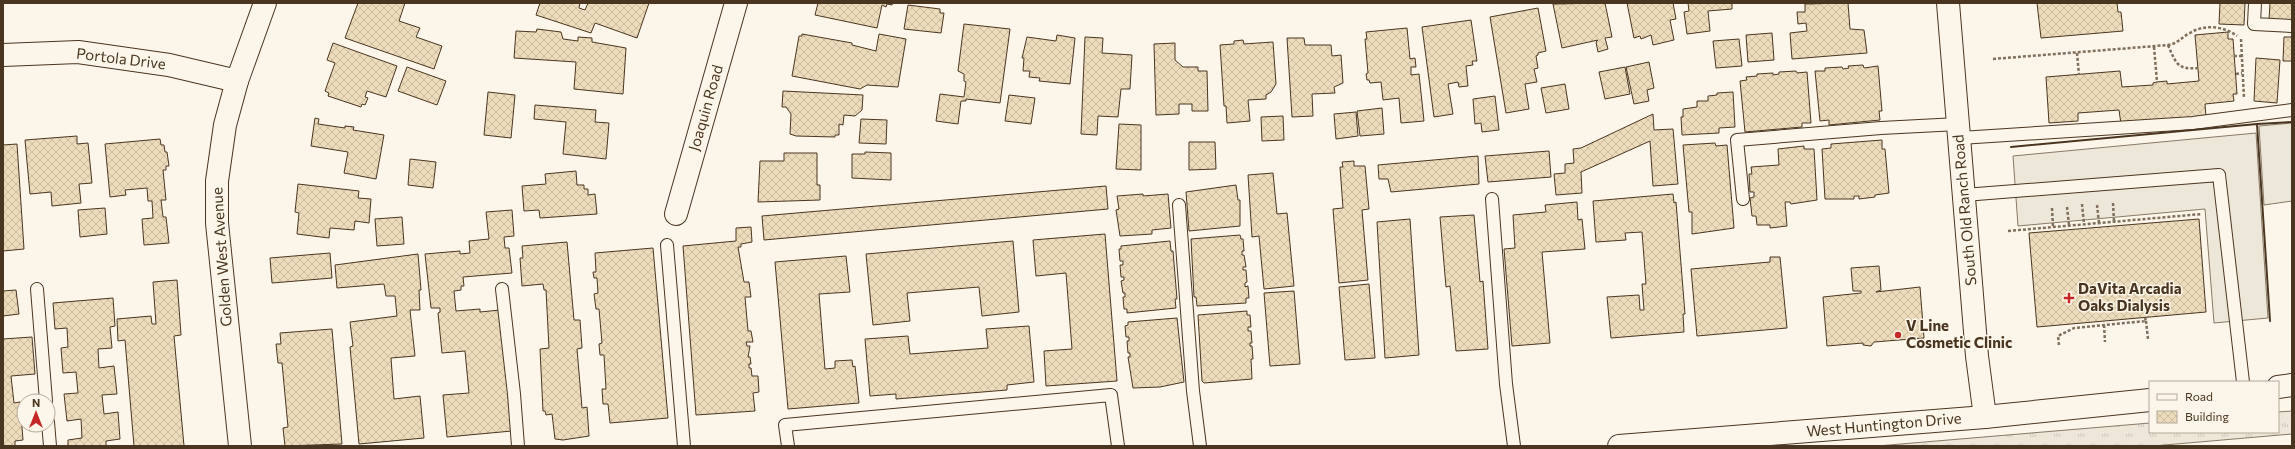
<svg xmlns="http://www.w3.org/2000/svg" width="2295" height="449" font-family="Commissioner,sans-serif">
	<defs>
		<pattern id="grass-tufts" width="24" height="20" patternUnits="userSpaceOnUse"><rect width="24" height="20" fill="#ede6d9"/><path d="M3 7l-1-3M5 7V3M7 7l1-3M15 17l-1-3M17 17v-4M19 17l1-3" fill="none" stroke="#cdc6ba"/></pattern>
		<pattern id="building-cross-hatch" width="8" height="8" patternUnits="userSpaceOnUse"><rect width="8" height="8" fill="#ecdcbc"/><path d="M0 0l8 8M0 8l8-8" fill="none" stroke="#ccbda1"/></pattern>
	</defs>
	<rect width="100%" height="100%" fill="#fbf6e9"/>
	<!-- grass -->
	<path fill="url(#grass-tufts)" stroke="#887966" d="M2292,411V434L2153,446H1877L2150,423V432H2278V412Z"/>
	<!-- parking -->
	<g fill="#ede7d9" stroke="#887966">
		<path d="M2292,123V201L2264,205L2259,126Z"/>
		<path d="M2256,133L2268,318L2214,323L2205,209L2018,226L2013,156Z"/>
	</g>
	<!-- building -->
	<g fill="url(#building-cross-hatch)" stroke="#4a3520">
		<path d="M358,3H405L399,21L420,28L416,37L442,46L434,69L345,38Z"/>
		<path d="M540,3H580L579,8L585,10L588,3H649L637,38L595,23L591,33L536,15Z"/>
		<path d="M818,3H893L892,5L887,4L886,7L882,5L877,28L815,15Z"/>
		<path d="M1605,3L1612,37L1605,38L1608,49L1598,52L1596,42L1598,40L1562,48L1553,4Z"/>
		<path d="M1627,3H1673L1676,19L1670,20L1674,40L1653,45L1651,35L1641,39L1640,36L1634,38Z"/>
		<path d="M1688,3H1732V9L1708,11L1710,31L1687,34L1684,12L1689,11Z"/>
		<path d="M1848,3L1850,29L1864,30L1867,53L1792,59L1790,33L1807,31L1806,23L1798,24L1797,12H1805V4Z"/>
		<path d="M2037,3H2117L2118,12H2121L2123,31L2041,38Z"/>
		<path d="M2220,3H2245L2244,25L2219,24Z"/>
		<path d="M2270,3H2292V21L2269,20Z"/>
		<path d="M908,5L940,9V13H944L941,33L904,29Z"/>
		<path d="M1538,8L1546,51L1538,53V55L1536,56L1538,68L1534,69L1537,82L1525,84L1529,109L1506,113L1490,17Z"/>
		<path d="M1471,20L1477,61H1472L1473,65L1466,66L1468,86L1459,87L1458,82L1448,84L1453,114L1434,117L1422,27Z"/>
		<path d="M964,24L1010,29L1000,103L966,99V101H961L958,124L936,121L940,94L964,97L966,82L964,81V74L958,71Z"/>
		<path d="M1407,28L1410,59L1415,58L1416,67H1411V75L1419,74L1424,121L1401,123L1399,98L1383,100L1381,82L1370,83L1369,80H1367L1366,74L1368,73L1365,39H1367L1366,32Z"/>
		<path d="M537,29L561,32L563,39L578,41V37L592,38V42L626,48L623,94L574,89L576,62L514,58L516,31L536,32Z"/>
		<path d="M2228,32V39H2233L2237,94H2233L2234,101L2205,104L2206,117L2121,124L2119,110L2078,113V121L2049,123L2046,77L2120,71L2122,87L2153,85V83L2157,82L2167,81V84L2199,81L2195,35Z"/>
		<path d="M1772,33L1774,60L1748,62L1746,35Z"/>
		<path d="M802,34L852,43V45L876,51L879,34L906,39L898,87L867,85L860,89L792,76L799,36H802Z"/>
		<path d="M1057,35L1075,38L1070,84L1039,81L1040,78L1029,77L1030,71H1023L1024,58H1022L1027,37L1056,41Z"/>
		<path d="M1085,37L1103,38L1102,53L1132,55L1130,89H1121L1118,117L1098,116L1097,135L1081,134Z"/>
		<path d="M2284,37H2292V61H2283Z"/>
		<path d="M1287,38H1304L1305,45H1331L1332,56L1341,55L1343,83L1334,87L1335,93L1312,94L1313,116L1292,117Z"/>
		<path d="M1739,39L1742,66L1716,68L1713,41Z"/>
		<path d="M1243,40L1244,44L1273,42L1276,84L1271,92L1266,95V99L1248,100L1250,121L1227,123L1226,106H1224L1220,45L1234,44V41Z"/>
		<path d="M333,43L397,66L386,97L367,91L365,97L368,98L365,105L362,104L361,107L328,96L329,93L325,91L335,63L327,60Z"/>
		<path d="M1175,43V60L1183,67H1198V71H1207L1208,111H1192V104H1179V114L1156,115L1154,44Z"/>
		<path d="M2256,58L2280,60L2277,103L2254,101Z"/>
		<path d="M1649,62L1654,88L1647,90L1649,101L1634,104L1626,67Z"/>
		<path d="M1863,65L1864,68L1878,66L1882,111H1879L1880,120L1829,125V120L1820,121L1815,71H1825V68L1842,67L1843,69L1849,68L1848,66Z"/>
		<path d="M407,67L446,81L437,105L398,91Z"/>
		<path d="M1625,67L1630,94L1605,99L1599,72Z"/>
		<path d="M1796,71L1797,73L1807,72L1811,123H1802V127L1745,132L1740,81L1747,80L1746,77L1757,76V74L1773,73V75L1779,74V72Z"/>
		<path d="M1565,84L1569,109L1546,113L1541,88Z"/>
		<path d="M783,91L863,95L862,110L855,116L844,115L843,125L839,124V135H835V137L796,136L790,134L791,114L786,107H782Z"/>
		<path d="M488,92L515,95L511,138L484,135Z"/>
		<path d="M1733,92L1735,127L1719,128V133L1682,135L1681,117H1683V109L1697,107V101H1708V96L1717,95V93Z"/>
		<path d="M1009,95L1035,98L1031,124L1005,121Z"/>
		<path d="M1495,96L1499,130L1482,132L1481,123L1475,124L1473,99Z"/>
		<path d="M535,105L596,110L595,122L609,123L606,159L563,154L566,122L534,119Z"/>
		<path d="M1382,108L1384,134L1360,136L1357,111Z"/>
		<path d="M1356,112L1358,136L1336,139L1334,114Z"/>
		<path d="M1653,114L1654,130L1673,129L1678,184L1653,186L1650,141L1581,172L1582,193L1556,195L1554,174L1565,173V164L1574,163L1573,149L1581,148Z"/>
		<path d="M1283,116L1284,140L1262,141L1261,117Z"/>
		<path d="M315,118L319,119L318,124L345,128V126L354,127L353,130L384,135L376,179L344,173L348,152L311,146Z"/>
		<path d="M861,119L887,120L886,144L859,143Z"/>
		<path d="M1119,124L1141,125V170L1116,169Z"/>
		<path d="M77,136V144L88,143L92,183L79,184L81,203L52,206L51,192L30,194L25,140Z"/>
		<path d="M160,139L161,145H164L165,152H167L169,166H166V170H163L166,200H161L163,217H166L169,243L144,245L142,219L153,218L152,201H148L147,188L125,190L126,195L110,197L105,144Z"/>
		<path d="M1882,140V149H1885L1889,193L1875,195V197L1859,199V196H1854V199H1825L1822,149L1831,148V144Z"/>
		<path d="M1189,142H1215L1216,169L1189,170Z"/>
		<path d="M1715,143L1716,146L1727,145L1734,228L1692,234V212H1689L1683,145Z"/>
		<path d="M17,144L24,249L3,251V145Z"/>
		<path d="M1804,146V149H1814L1817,200L1791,204L1790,202H1785L1787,226L1770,228V225H1757L1756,216H1752L1750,198L1754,197V192H1750L1749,174H1752L1751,167L1779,165L1778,149Z"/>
		<path d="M1549,151L1551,177L1488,182L1485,156Z"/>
		<path d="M865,152L891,153V180L852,178V154H865Z"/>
		<path d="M784,153H817V185H820V200L758,202L760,161H784Z"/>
		<path d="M1478,156L1479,184L1391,192L1388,179H1379L1378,165Z"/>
		<path d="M410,159L436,162L433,188L408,185Z"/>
		<path d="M1354,161V166H1365L1369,209L1362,210L1368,280L1339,283L1333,209L1343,208L1340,167H1343L1342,162Z"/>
		<path d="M576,171L577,185H584V189H588V195L595,194L597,214L540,218L539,210L524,211L522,186L546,184L545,174Z"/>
		<path d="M1273,173L1277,214L1287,213L1294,286L1264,289L1259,236L1252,237L1248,175Z"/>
		<path d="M298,184L359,191L358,198L371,199L369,223L355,221L354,230L330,228L329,238L297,234L299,213L295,212Z"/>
		<path d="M1236,185L1238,200H1240V226L1189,231L1186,192Z"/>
		<path d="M1106,186L1108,209L764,240L762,216Z"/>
		<path d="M1143,194V196L1168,194L1171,228L1152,230V234L1120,236L1116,210L1119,209L1117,196Z"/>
		<path d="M1673,194L1674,203L1676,202L1685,314H1683L1684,332L1611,338L1607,297L1639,295L1640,310H1644L1642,284H1646L1642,232L1625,233L1626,240L1596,242L1593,201Z"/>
		<path d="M1577,202L1578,220L1582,219L1585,249L1542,252L1550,343L1512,346L1504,249L1515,248L1513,215L1546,212L1545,205Z"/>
		<path d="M105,208L107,234L80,237L78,210Z"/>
		<path d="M512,210L514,236L504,237L505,248H509L512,273L463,277L464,286H461V290L454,291L456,311L480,309V312L500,310L512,431L447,437L443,395L469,393L465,351L442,353L438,313L440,312V308H431L425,254L460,251V254L470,253L469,241L489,239L486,212Z"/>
		<path d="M1474,215L1480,282L1483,281L1488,349L1456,351L1450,286L1446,287L1440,217Z"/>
		<path d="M402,217L404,244L377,246L375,219Z"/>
		<path d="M1410,219L1419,355L1385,358L1377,222Z"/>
		<path d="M2199,219L2206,312L2037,327L2029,233Z"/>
		<path d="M751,227L752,242L741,244V247H738L744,282H749L751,297H745L748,331H751L753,342H746L747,346H750L748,357H750L751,364H749V368H751L752,376H758L759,392L753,393L755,411L696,415L683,246L736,241V228Z"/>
		<path d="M1105,234L1117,381L1046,386L1044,351L1072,349L1066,273L1036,276L1033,240Z"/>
		<path d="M1240,235L1241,239H1243L1244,251H1242V255H1244L1246,267H1243V270H1246L1247,282L1245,283V287L1248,286L1249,298H1246V303L1197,306L1196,297H1194L1191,239Z"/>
		<path d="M1013,241L1019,312L982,316L979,287L907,293L910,321L873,325L866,254Z"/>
		<path d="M1170,241L1171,251H1173L1177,299H1175L1176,308L1127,313V309H1124L1123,297H1125V293H1123L1121,281L1124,280V277H1121L1120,265H1123V261H1120L1119,249H1121V246Z"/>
		<path d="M567,242L574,320H580L582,348L577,349L582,408L587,407L589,436L563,440L555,439L552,414L546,415L545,411H543L540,349L549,348L546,290H544L543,284L522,286L520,258H523L522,246Z"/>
		<path d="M653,248L668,418L610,423L608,404H603L602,389H606L604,355H600L599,344L602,343L599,309H596L594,294L598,293L597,278H594L593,272H596L595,253Z"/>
		<path d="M330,253L332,278L272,283L270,258Z"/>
		<path d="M418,254L421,290H419L420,310H410L415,356L391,358L394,399L420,396L424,438L359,444L350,347L353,346L350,322L397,316L395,296H386L384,284L337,288L335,265Z"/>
		<path d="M846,256L850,292L819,294L825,369L835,368V361L852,360L853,367L855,366L859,403L788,409L775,262Z"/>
		<path d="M1770,257H1780L1787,328L1697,336L1691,269L1770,262Z"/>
		<path d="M1879,266L1881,290L1876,292L1920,287L1924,338L1874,342L1871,346L1863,345V343L1827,346L1823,297L1861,293V291H1853L1851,268Z"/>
		<path d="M177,280L181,335L174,336L184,446H134L125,340L118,341L117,319L151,316L152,324H156L153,282Z"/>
		<path d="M1369,284L1375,358L1345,360L1339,287Z"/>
		<path d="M16,290L19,314L3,316V291Z"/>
		<path d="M1294,291L1300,364L1270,366L1264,293Z"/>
		<path d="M113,298L115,326L110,327L112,348L98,349L99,368L114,366L117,394L102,395L104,414L118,412L120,439L106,441V446H68V440L82,438L81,419L67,421L64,394L78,393L76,372L63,373L61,348L68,347L67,328L55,329L53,303Z"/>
		<path d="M1247,311V315H1250L1251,327H1248V331H1251L1252,343H1250V346H1252L1253,359H1251L1252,379L1204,383L1202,381L1198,315Z"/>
		<path d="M1177,318L1184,382L1160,387L1133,388L1128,357H1130V353H1128L1127,341H1129V337H1126L1125,326L1128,325V322Z"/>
		<path d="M1029,326L1034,382L1007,385V390L896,399V394L870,396L865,339L908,336L910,354L988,348L986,329Z"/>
		<path d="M332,329L342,444L285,446L283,428L288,427L282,363H278L276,344H281L280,333Z"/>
		<path d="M32,337L35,374L11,376L14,403L20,402L23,440L15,441V446H3V339Z"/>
	</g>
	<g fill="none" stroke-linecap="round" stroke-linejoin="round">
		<!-- lane casing -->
		<g stroke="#4a3520" stroke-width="14">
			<g id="lane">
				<path d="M2255,3L2254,24L2292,26"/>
				<path d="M1960,138L2193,123L2292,110"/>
				<path d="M1964,195L2219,175L2243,382"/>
				<path d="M1492,199L1506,384L1514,446"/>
				<path d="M1743,199L1737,140L1881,128L1958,124"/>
				<path d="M1179,205L1193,391L1200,446"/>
				<path d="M667,245L684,446"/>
				<path d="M37,289L46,401"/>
				<path d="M502,289L514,394L518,446"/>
				<path d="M48,422L50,446"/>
				<path d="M788,446L785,425L1111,395L1118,446"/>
			</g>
		</g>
		<!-- street casing -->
		<g stroke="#4a3520" stroke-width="24">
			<g id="street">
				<path d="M1948,3L1977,356L1985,417"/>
				<path d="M3,55L78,52L169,65L237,81"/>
				<path d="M676,214L736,3"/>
				<path d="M240,446L217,223V181L225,125L237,81L265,3"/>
			</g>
		</g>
		<!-- primary casing -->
		<g stroke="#4a3520" stroke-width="24">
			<g id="primary">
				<path d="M2278,387L2292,385"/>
				<path d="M1619,446L1985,417L2150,400"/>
			</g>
		</g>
		<!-- path -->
		<g stroke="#7f6f5c" stroke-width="2.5" stroke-dasharray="3 2" stroke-linecap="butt">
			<path d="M2241,39L2244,98"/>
			<path d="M2168,45C2176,63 2177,70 2198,68"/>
			<path d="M2154,47L2157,82"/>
			<path d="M2077,53L2079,75"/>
			<path d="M2234,56H2242"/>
			<path d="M1993,59L2168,45C2177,44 2182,37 2190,33C2204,24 2224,26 2237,36"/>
			<path d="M2236,74L2242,73"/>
			<path d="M2113,203L2114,221"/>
			<path d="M2082,204L2084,224"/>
			<path d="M2097,205L2099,223"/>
			<path d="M2067,207L2069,225"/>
			<path d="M2052,208L2053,227"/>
			<path d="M2008,231L2202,214"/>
			<path d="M2146,321L2148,339"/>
			<path d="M2104,325L2105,342"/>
			<path d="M2059,345L2058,336L2074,328L2146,321L2145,318"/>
		</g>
		<!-- lane -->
		<use href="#lane" stroke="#fbf6e9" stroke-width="12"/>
		<!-- street -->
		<use href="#street" stroke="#fbf6e9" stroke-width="22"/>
		<!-- primary -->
		<use href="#primary" stroke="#fbf6e9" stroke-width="22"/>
		<!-- wall -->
		<g stroke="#4a3520" stroke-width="2">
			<path d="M2257,124L2292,122"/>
			<path d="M2011,147L2257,124L2270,321"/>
		</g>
	</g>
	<!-- markers -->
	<g fill="#c62828" stroke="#fbf6e9" stroke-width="1.5">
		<path d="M2067 292h4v4h4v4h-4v4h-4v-4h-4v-4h4z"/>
		<circle cx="1898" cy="335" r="4"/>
	</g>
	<g text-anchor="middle" stroke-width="3" stroke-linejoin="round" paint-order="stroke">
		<!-- street labels -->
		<g font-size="15" fill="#4a3520" stroke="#fbf6e9">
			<text transform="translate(121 59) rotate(7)" y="5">Portola Drive</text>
			<text transform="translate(706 108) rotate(-74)" y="5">Joaquin Road</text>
			<text transform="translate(1965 210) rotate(-95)" y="5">South Old Ranch Road</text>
			<text transform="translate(222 257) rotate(-94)" y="5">Golden West Avenue</text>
			<text transform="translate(1884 425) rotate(-5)" y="5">West Huntington Drive</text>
		</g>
		<!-- poi labels -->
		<g font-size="15" font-weight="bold" fill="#4a3520" stroke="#fbf6e9" text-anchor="start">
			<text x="2078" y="294">DaVita Arcadia<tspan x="2078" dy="17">Oaks Dialysis</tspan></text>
			<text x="1906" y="331">V Line<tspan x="1906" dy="17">Cosmetic Clinic</tspan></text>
		</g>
	</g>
	<!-- border -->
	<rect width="2295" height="449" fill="none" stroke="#4a3520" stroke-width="8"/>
	<!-- legend -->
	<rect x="2149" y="381" width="130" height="52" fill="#fbf6e9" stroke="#b4a999"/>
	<rect x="2157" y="394" width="20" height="6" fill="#fbf6e9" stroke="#b4a999"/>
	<text x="2185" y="401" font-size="12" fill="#4a3520">Road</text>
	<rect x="2157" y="411" width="20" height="12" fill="url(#building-cross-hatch)" stroke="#b4a999"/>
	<text x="2185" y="421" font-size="12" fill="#4a3520">Building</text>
	<!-- north arrow -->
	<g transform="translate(36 413)"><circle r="19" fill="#fbf6e9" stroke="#b4a999"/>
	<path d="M0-3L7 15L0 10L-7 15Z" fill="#c62828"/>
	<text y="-6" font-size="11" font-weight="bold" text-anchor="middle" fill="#4a3520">N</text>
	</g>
</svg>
